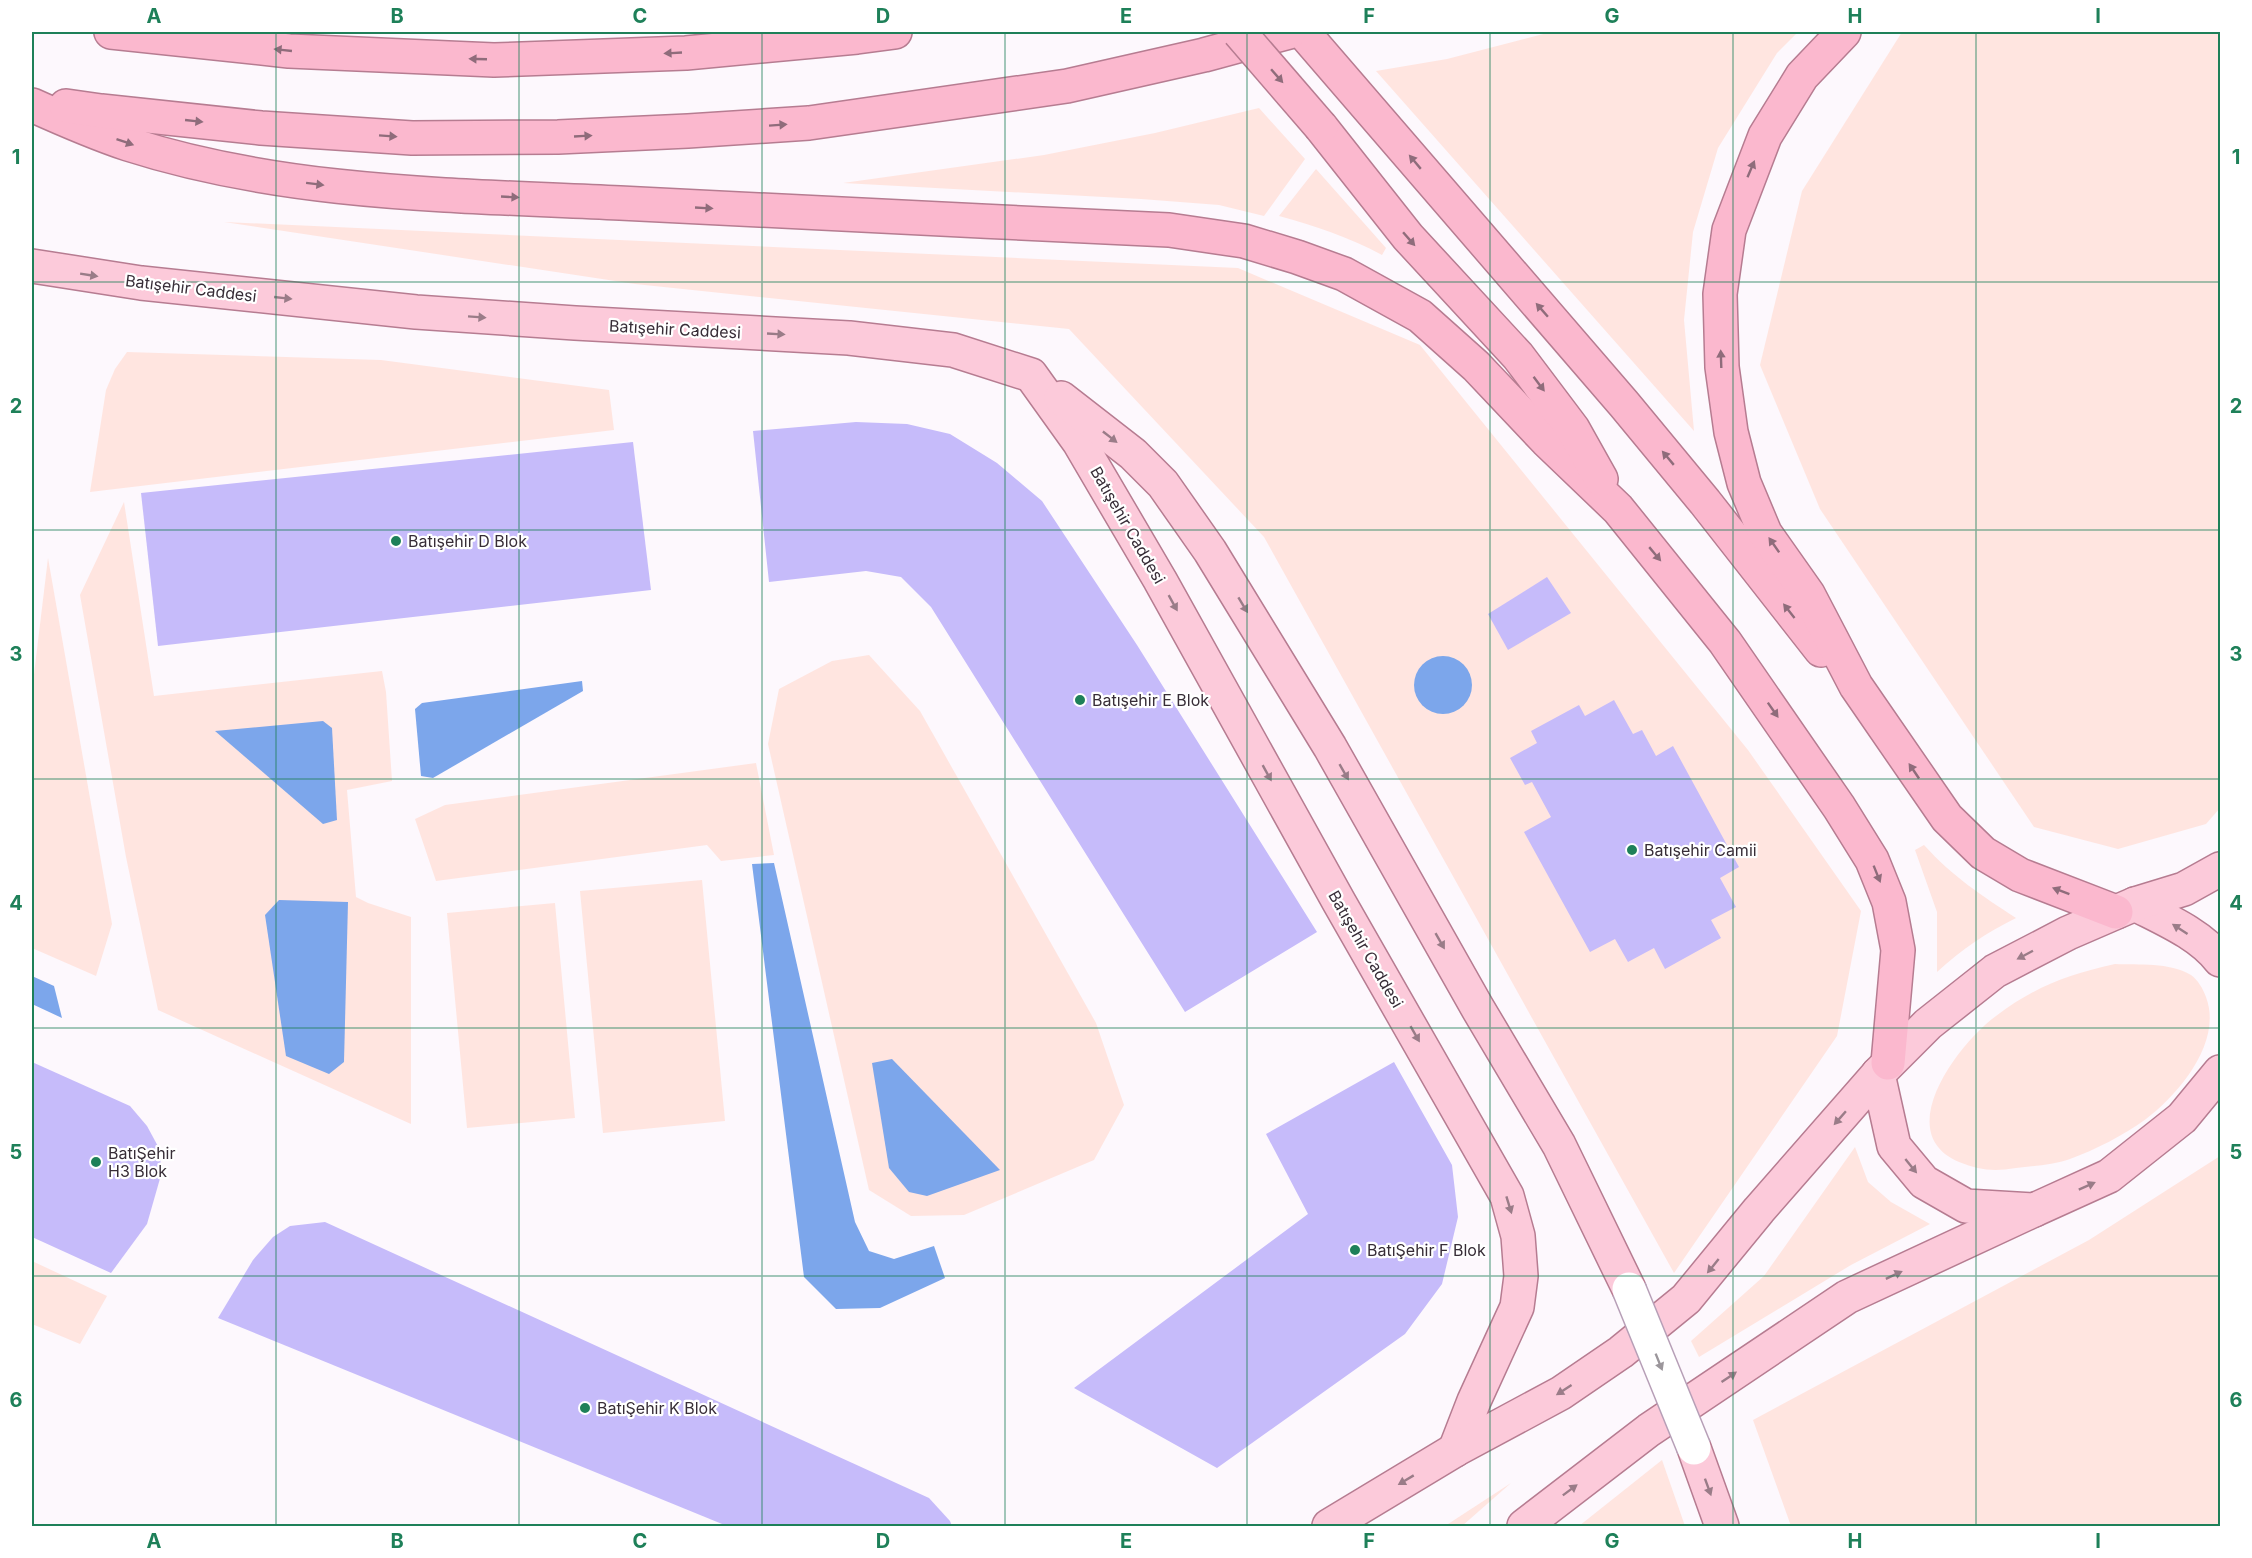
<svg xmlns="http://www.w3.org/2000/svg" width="2252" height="1558" font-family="Inter,sans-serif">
	<rect width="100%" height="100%" fill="#fdf8fd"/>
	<!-- green -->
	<g fill="#ffe5e0">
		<path d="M1551,32H1798L1777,53L1718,148L1693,232L1684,320L1694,431L1376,71L1447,59Z"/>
		<path d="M1902,32H2220V808L2206,824L2118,849L2034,827L1820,509L1760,365L1802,191Z"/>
		<path d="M1259,108L1305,159L1264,216L1219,205L1141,199L843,183L1044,155L1155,133Z"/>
		<path d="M1316,169L1386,248L1382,255C1349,237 1315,226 1279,216Z"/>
		<path d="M224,222L1238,268L1420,345L1748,750L1861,911L1837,1036L1674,1273L1264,537L1069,329L635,284Z"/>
		<path d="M127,352L381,360L609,390L614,430L90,492L106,390L115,369Z"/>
		<path d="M124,502L154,696L382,671L386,692L392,781L347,790L356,897L368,903L411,917V1124L158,1010L126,857L80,595Z"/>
		<path d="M48,558L112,924L96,976L32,948V691Z"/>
		<path d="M869,655L920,711L1096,1023L1124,1105L1094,1160L964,1215L911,1216L869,1190L768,744L779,689L832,661Z"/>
		<path d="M756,763L774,855L721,861L707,845L436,881L415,819L445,805Z"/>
		<path d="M1924,845C1953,877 1981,895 2016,918C1986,933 1962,949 1937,972V912L1915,850Z"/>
		<path d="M702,880L725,1121L603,1133L580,891Z"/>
		<path d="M555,903L575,1118L467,1128L447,913Z"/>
		<path d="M2115,964C2139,965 2169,962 2191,975C2198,980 2203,989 2206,997C2223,1042 2179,1094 2146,1119C2124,1135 2095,1150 2070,1159C2053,1165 2033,1166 2016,1168C1993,1172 1979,1170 1959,1162C1890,1133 1959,1043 1996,1016C2036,986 2067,975 2115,964Z"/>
		<path d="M1855,1147L1868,1182L1891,1202L1930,1224L1851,1265L1699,1357L1691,1341L1764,1276Z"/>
		<path d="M2220,1156V1526H1791L1753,1420L2089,1240Z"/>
		<path d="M32,1261L107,1296L80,1344L32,1324Z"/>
		<path d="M1662,1460L1685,1526H1579Z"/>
		<path d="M1511,1483L1462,1526H1445Z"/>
	</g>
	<!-- water -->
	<g fill="#7ca6eb">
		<circle cx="1443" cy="685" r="29"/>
		<path d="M582,681L583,691L433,778L421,776L415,709L422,703Z"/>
		<path d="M323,721L332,728L337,820L323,824L215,731Z"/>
		<path d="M774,863L855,1222L869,1251L894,1259L934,1246L945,1278L880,1308L836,1309L804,1277L752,864Z"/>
		<path d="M279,900L348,902L344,1062L329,1074L286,1056L265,915Z"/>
		<path d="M32,976L54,986L62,1018L32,1004Z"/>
		<path d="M892,1059L1000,1170L927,1196L909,1192L889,1168L872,1063Z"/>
	</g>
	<!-- building -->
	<g fill="#c6bbfa">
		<path d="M856,422L907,424L950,434L997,463L1042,501L1137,645L1317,932L1185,1012L931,607L901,577L866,571L769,582L753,431Z"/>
		<path d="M633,442L651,590L158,646L141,493Z"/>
		<path d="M1547,577L1571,613L1508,650L1488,614Z"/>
		<path d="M1614,700L1633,734L1642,730L1656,756L1673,746L1739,867L1720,878L1736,907L1711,920L1721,938L1665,969L1654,948L1628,962L1615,939L1590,952L1524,832L1551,817L1532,782L1525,785L1510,758L1537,743L1531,731L1579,705L1585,716Z"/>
		<path d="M32,1062L130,1106L147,1126L160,1150L161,1175L147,1224L111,1273L32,1237Z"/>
		<path d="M1394,1062L1452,1165L1458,1217L1442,1284L1405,1334L1217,1468L1074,1388L1308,1214L1266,1134Z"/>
		<path d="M325,1222L929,1498L950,1521L952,1526H727L218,1318L253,1260L273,1237L290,1226Z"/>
	</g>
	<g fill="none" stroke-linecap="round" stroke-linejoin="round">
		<!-- primary casing -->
		<g stroke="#b67c91" stroke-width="36">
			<g id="primary">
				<path d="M32,266L141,283L416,312L575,323L849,338L953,350L1031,375L1079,442L1160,580L1339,902L1507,1196L1518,1236L1521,1276L1517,1307L1474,1401L1455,1450"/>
				<path d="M1061,398L1133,454L1163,484L1210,551L1330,747L1477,1007L1559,1145L1629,1289"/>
				<path d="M2135,904C2164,919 2200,934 2220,960"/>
				<path d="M1878,1074L1894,1146L1924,1182L1966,1206L2034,1210L2109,1176L2182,1118L2220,1072"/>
				<path d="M1694,1448L1722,1526"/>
				<path d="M1329,1526L1455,1450L1561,1393L1621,1352L1686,1299L1759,1210L1878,1074L1928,1024L1995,971L2068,933L2135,904L2184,889L2220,869"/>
				<path d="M1524,1526L1649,1430L1847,1297L2034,1210"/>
			</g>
		</g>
		<!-- trunk casing -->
		<g stroke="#b67c91" stroke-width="36">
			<g id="trunk">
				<path d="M111,32L289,51L494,60L686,53L857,37L895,32"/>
				<path d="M1303,32L1624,404L1705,502L1821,650"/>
				<path d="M1844,32L1802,76L1765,136L1729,230L1720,294L1722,367L1731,432L1744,483L1765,533L1808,594L1856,686L1947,818L1983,853L2020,875L2116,912"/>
				<path d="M32,105C63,119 95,133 128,144C287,195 456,195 620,203C803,213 986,221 1169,230L1244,241L1297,257L1344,274L1420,316L1476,366L1546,440L1618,509L1725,642L1839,807L1872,860L1889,902L1898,950L1888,1063"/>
				<path d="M66,106L101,111L261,128L412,138L558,137L688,131L809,123L1067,86L1204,55L1289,32"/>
				<path d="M1321,127L1408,237L1518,356L1573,429L1601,479"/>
			</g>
		</g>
		<!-- primary -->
		<use href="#primary" stroke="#fccada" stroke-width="33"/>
		<!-- trunk -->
		<use href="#trunk" stroke="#fbb8ce" stroke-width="33"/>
		<!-- minor-bridge casing -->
		<g stroke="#b79fb7" stroke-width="36" stroke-linecap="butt">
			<path id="minor-bridge" d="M1629,1289L1694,1448"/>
		</g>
		<!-- trunk-bridge casing -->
		<g stroke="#b67c91" stroke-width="36" stroke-linecap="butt">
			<path id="trunk-bridge" d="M1239,32L1321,127"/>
		</g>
		<!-- minor-bridge -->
		<use href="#minor-bridge" stroke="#fff" stroke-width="33"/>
		<!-- trunk-bridge -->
		<use href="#trunk-bridge" stroke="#fbb8ce" stroke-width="33"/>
	</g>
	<!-- one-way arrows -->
	<defs><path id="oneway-solid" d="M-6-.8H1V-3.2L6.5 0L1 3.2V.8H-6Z" transform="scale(1.5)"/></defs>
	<g fill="#8f6c7b">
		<use href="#oneway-solid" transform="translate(283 50) rotate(-174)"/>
		<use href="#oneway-solid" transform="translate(673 53) rotate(177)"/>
		<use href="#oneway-solid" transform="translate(478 59) rotate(-178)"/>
		<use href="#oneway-solid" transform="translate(1277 76) rotate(49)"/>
		<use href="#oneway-solid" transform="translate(194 121) rotate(6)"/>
		<use href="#oneway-solid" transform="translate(778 125) rotate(-4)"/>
		<use href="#oneway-solid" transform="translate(388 136) rotate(4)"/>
		<use href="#oneway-solid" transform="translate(583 136) rotate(-3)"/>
		<use href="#oneway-solid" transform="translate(125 142) rotate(19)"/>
		<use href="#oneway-solid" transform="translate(1415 162) rotate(-130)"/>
		<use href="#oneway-solid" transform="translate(1751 169) rotate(-67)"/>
		<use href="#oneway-solid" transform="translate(315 184) rotate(7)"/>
		<use href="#oneway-solid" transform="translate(510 197) rotate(3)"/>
		<use href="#oneway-solid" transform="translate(704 208) rotate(3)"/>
		<use href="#oneway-solid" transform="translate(1409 239) rotate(49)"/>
		<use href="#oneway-solid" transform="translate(1542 310) rotate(-131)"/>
		<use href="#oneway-solid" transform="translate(1721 359) rotate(-92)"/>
		<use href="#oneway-solid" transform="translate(1539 384) rotate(53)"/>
		<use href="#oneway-solid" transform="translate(1668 458) rotate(-130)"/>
		<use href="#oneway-solid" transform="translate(1774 545) rotate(-125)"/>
		<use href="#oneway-solid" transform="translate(1655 554) rotate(50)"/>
		<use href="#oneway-solid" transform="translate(1789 611) rotate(-128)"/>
		<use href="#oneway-solid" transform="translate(1773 710) rotate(55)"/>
		<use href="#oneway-solid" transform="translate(1914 771) rotate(-124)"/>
		<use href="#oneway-solid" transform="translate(1877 874) rotate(68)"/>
		<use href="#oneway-solid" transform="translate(2061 891) rotate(-159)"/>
	</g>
	<g fill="#9a7c88">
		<use href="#oneway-solid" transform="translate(89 275) rotate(9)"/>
		<use href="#oneway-solid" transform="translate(283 298) rotate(6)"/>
		<use href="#oneway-solid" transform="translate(477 317) rotate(4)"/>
		<use href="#oneway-solid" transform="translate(776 334) rotate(3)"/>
		<use href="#oneway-solid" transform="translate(1110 437) rotate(38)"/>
		<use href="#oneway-solid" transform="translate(1173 603) rotate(61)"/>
		<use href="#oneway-solid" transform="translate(1243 605) rotate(59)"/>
		<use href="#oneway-solid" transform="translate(1344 772) rotate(60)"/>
		<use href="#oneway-solid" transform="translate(1267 773) rotate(61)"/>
		<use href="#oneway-solid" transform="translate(2180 929) rotate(-147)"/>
		<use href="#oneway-solid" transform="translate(1440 941) rotate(60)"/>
		<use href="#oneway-solid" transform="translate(2025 955) rotate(152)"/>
		<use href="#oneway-solid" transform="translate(1415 1034) rotate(60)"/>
		<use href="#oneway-solid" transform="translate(1840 1118) rotate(131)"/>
		<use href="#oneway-solid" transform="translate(1911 1166) rotate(51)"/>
		<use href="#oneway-solid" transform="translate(2087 1186) rotate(-24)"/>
		<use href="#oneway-solid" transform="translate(1509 1205) rotate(73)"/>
		<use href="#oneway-solid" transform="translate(1713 1266) rotate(129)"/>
		<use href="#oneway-solid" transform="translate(1894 1275) rotate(-25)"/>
		<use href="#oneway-solid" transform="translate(1729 1377) rotate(-34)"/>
		<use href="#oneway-solid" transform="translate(1564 1390) rotate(147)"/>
		<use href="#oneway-solid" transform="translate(1406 1480) rotate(149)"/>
		<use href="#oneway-solid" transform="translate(1708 1487) rotate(70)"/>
		<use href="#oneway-solid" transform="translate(1570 1490) rotate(-37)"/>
	</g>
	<use fill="#9b969b" href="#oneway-solid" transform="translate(1659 1362) rotate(68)"/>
	<!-- grid -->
	<path fill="none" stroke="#1e8059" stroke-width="1.5" stroke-opacity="0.55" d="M276,32V1526M519,32V1526M762,32V1526M1005,32V1526M1247,32V1526M1490,32V1526M1733,32V1526M1976,32V1526M32,282H2220M32,530H2220M32,779H2220M32,1028H2220M32,1276H2220"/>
	<!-- markers -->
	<g fill="#1e8059" stroke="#fff" stroke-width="2">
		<circle cx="396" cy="541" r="6"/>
		<circle cx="1080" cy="700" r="6"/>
		<circle cx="1632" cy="850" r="6"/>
		<circle cx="96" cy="1162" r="6"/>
		<circle cx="1355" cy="1250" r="6"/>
		<circle cx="585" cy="1408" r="6"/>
	</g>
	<g text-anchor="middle" stroke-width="4.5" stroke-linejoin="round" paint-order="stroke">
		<!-- street labels -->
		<g font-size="16" fill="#372d37" stroke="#fff">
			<text transform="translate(191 288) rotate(7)" y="6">Batışehir Caddesi</text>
			<text transform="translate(675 329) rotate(3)" y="6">Batışehir Caddesi</text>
			<text transform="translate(1128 525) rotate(60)" y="6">Batışehir Caddesi</text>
			<text transform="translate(1366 949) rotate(60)" y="6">Batışehir Caddesi</text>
		</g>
		<!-- poi labels -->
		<g font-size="16" fill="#372d37" stroke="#fff" text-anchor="start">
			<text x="408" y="547">Batışehir D Blok</text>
			<text x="1092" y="706">Batışehir E Blok</text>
			<text x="1644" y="856">Batışehir Camii</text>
			<text x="108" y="1159">BatıŞehir<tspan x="108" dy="18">H3 Blok</tspan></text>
			<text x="1367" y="1256">BatıŞehir F Blok</text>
			<text x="597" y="1414">BatıŞehir K Blok</text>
		</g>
	</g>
	<!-- border -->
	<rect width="2252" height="1558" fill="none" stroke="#ffffff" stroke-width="66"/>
	<rect x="33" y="33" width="2186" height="1492" fill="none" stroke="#1e8059" stroke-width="2"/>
	<g font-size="20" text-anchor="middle" font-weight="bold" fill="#1e8059">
		<text x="154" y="23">A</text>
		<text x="397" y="23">B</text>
		<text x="640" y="23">C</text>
		<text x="883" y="23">D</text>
		<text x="1126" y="23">E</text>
		<text x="1369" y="23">F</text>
		<text x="1612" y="23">G</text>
		<text x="1855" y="23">H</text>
		<text x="2098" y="23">I</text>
		<text x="16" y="164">1</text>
		<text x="2236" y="164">1</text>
		<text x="16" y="413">2</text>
		<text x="2236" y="413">2</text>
		<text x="16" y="661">3</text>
		<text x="2236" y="661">3</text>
		<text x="16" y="910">4</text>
		<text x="2236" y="910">4</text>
		<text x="16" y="1159">5</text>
		<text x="2236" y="1159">5</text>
		<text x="16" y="1407">6</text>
		<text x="2236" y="1407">6</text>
		<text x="154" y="1548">A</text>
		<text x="397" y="1548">B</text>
		<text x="640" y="1548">C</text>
		<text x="883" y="1548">D</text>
		<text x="1126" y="1548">E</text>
		<text x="1369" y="1548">F</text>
		<text x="1612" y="1548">G</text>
		<text x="1855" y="1548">H</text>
		<text x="2098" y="1548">I</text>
	</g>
</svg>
